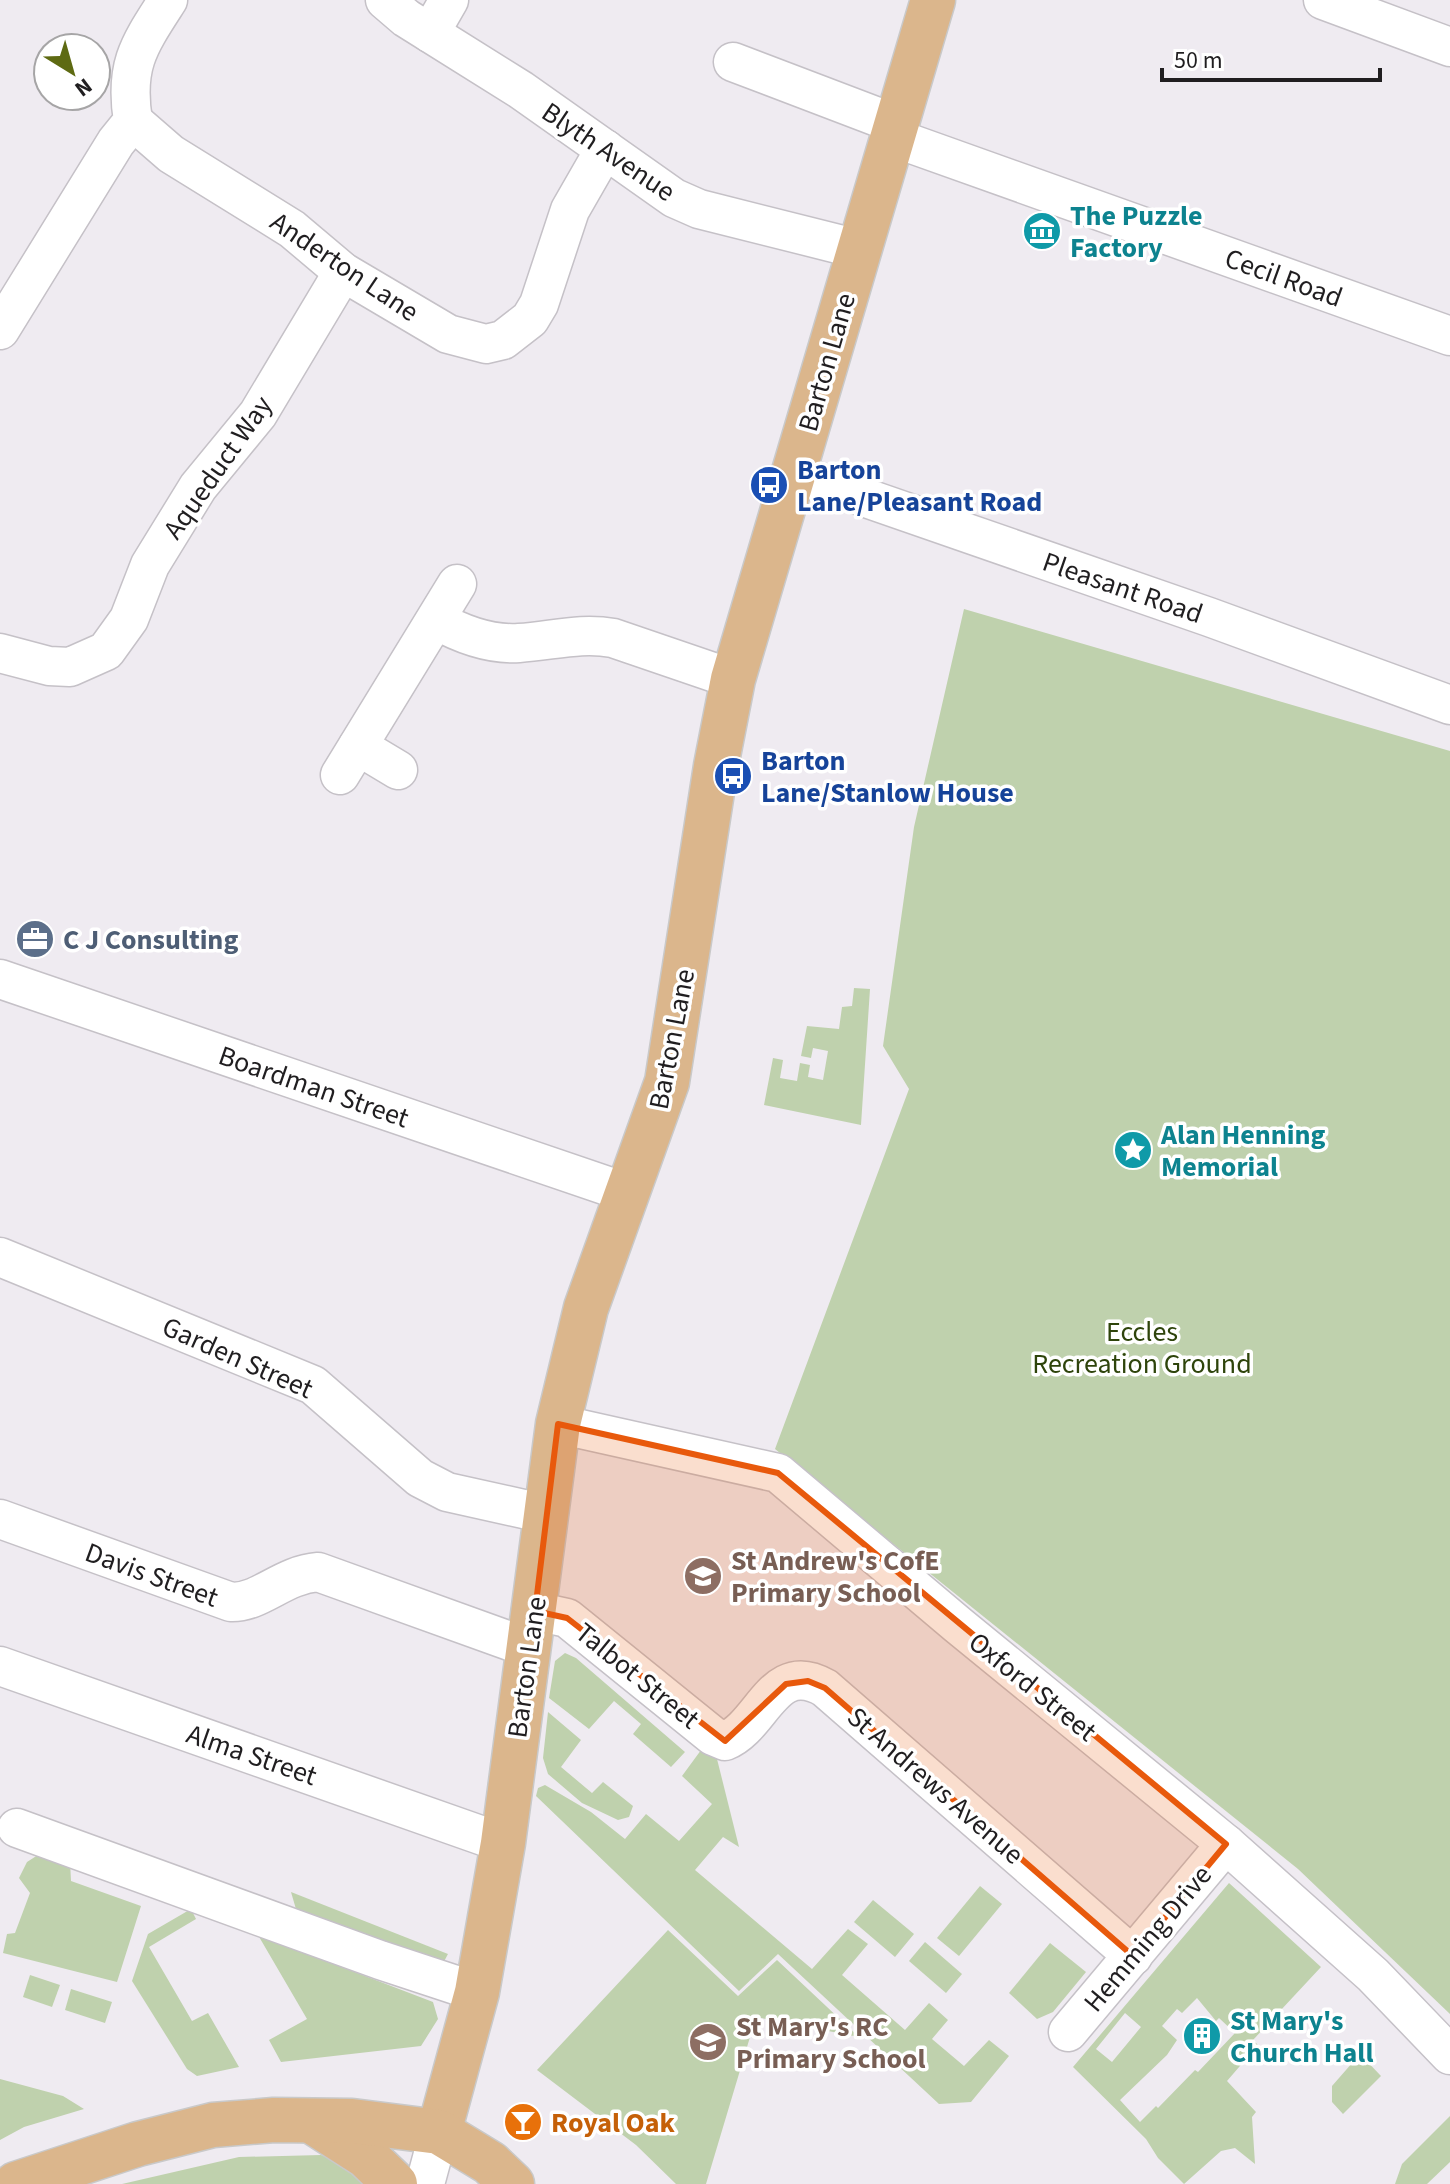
<svg xmlns="http://www.w3.org/2000/svg" width="1450" height="2184" font-family="'Source Sans 3',sans-serif">
	<rect width="100%" height="100%" fill="#efebf1"/>
	<!-- green -->
	<g fill="#bfd1ad" fill-rule="evenodd">
		<path d="M964,609L1450,751V2014L1298,1869L775,1449L909,1089L883,1046L914,827Z"/>
		<path d="M854,988L870,989L861,1125L764,1105L773,1058L783,1060L780,1078L797,1081L800,1063L810,1065L808,1077L823,1080L828,1051L813,1048L811,1058L801,1056L807,1026L839,1029L842,1007L852,1006Z"/>
		<path d="M565,1653L576,1658L685,1752L671,1767L633,1734L641,1724L614,1701L589,1729L549,1698L555,1661Z"/>
		<path d="M548,1712L581,1740L561,1767L592,1793L603,1782L633,1806L629,1817L618,1820L582,1803L548,1774L543,1758Z"/>
		<path d="M704,1746L716,1755L739,1847L723,1837L695,1870L812,1969L848,1929L868,1944L842,1975L905,2030L929,2003L948,2020L932,2039L964,2066L989,2040L1009,2056L971,2102L939,2104L778,1954L739,1991L536,1796L538,1788L545,1785L591,1812L625,1839L646,1814L679,1841L712,1804L682,1776Z"/>
		<path d="M41,1853L70,1861L71,1881L141,1906L117,1982L3,1953L7,1934L15,1933L30,1893L19,1878L27,1862Z"/>
		<path d="M1229,1883L1321,1967L1253,2040L1258,2045L1227,2081L1256,2112L1252,2117L1255,2164L1235,2148L1221,2151L1184,2184L1158,2158L1146,2139L1073,2067ZM1197,1998L1216,2021L1219,2018L1235,2033L1198,2072L1195,2070L1158,2108L1156,2106L1140,2122L1120,2100L1167,2055L1177,2040L1162,2026L1177,2009L1182,2013ZM1125,2013L1141,2027L1112,2062L1096,2049Z"/>
		<path d="M980,1886L1002,1904L959,1956L937,1938Z"/>
		<path d="M291,1892L448,1954L441,1967L298,1916Z"/>
		<path d="M873,1900L914,1934L895,1957L854,1922Z"/>
		<path d="M191,1909L196,1919L149,1947L192,2021L208,2013L239,2067L197,2076L187,2069L132,1981L148,1934Z"/>
		<path d="M668,1930L738,1996L777,1960L859,2037L756,2017L706,2184H676L636,2145L537,2070Z"/>
		<path d="M258,1935L433,2002L438,2019L421,2046L281,2062L269,2040L307,2019Z"/>
		<path d="M925,1942L962,1974L946,1993L909,1961Z"/>
		<path d="M1050,1943L1086,1972L1053,2012L1037,2019L1009,1993Z"/>
		<path d="M30,1975L60,1985L52,2007L23,1997Z"/>
		<path d="M71,1989L112,2002L105,2023L65,2010Z"/>
		<path d="M1360,2054L1381,2076L1343,2114L1332,2102V2086Z"/>
		<path d="M0,2079L63,2096L84,2109L24,2127L0,2140Z"/>
		<path d="M1450,2116V2162L1427,2184H1395L1402,2164Z"/>
		<path d="M321,2155L352,2167L374,2184H122L239,2157Z"/>
	</g>
	<g fill="none" stroke-linecap="round" stroke-linejoin="round">
		<!-- minor casing -->
		<g stroke="#c5c1c7" stroke-width="41">
			<g id="minor">
				<path d="M385,0L406,18L521,90L674,198L699,209L858,249"/>
				<path d="M1323,0L1450,47"/>
				<path d="M430,33L449,0"/>
				<path d="M733,62L896,124"/>
				<path d="M133,121L171,154L292,229L343,272L448,334L486,344L503,340L530,319L539,304L570,210L605,149"/>
				<path d="M892,137L1450,336"/>
				<path d="M0,330L116,142L133,121C124,65 139,45 168,0"/>
				<path d="M794,473L1209,617L1450,705"/>
				<path d="M436,620C461,634 489,645 519,643C552,641 580,632 613,638L733,679"/>
				<path d="M0,653L49,666L70,667L106,651L129,619L150,565L198,487L258,414L343,272"/>
				<path d="M358,746L398,770"/>
				<path d="M340,775L457,584"/>
				<path d="M0,979L628,1193"/>
				<path d="M0,1257L313,1385L420,1478L447,1492L546,1514"/>
				<path d="M558,1424L778,1473L958,1625L1226,1844L1373,1975L1450,2055"/>
				<path d="M0,1519L231,1602C260,1603 282,1575 318,1572L529,1648"/>
				<path d="M535,1611L567,1618L713,1736L725,1741C763,1726 773,1658 825,1688L1133,1956"/>
				<path d="M0,1666L503,1843"/>
				<path d="M17,1828L380,1960L477,1992"/>
				<path d="M1068,2032L1226,1844"/>
				<path d="M425,2184L439,2132"/>
			</g>
		</g>
		<!-- major casing -->
		<g stroke="#c9c9c9" stroke-width="47">
			<g id="major">
				<path d="M313,2122L366,2156L395,2184"/>
				<path d="M439,2132L477,1992L503,1843L558,1424L586,1308L667,1082L716,766L733,679L933,0"/>
				<path d="M16,2184L138,2144L213,2125L274,2120L352,2121L439,2132L490,2163L512,2184"/>
			</g>
		</g>
		<!-- minor -->
		<use href="#minor" stroke="#fff" stroke-width="38"/>
		<!-- major -->
		<use href="#major" stroke="#dbb68c" stroke-width="44"/>
	</g>
	<!-- marked area -->
	<path fill="#e8590c" fill-opacity="0.2" stroke="#e8590c" stroke-width="6" stroke-linejoin="round" d="M558,1424L778,1473L1226,1844L1133,1956L825,1688L808,1681L786,1684L725,1741L567,1618L535,1611Z"/>
	<!-- icons -->
	<defs>
		<g id="museum-disc" transform="scale(2)"><circle r="9.5" fill="#0f9aa8" stroke="#fff"/><path d="M0-6L6-3V-2H-6V-3ZM-5-1h2V3h-2ZM-1-1h2V3h-2ZM3-1h2V3H3ZM-6 4H6V6H-6Z" fill="#fff"/></g>
		<g id="bus-disc" transform="scale(2)"><circle r="9.5" fill="#1a4fb4" stroke="#fff"/><path d="M-5-6H5V4H4V6H2V4H-2V6H-4V4H-5ZM-3.5-4V0h7V-4ZM-3.5 1.2v1.5H-2V1.2ZM2 1.2v1.5H3.5V1.2Z" fill="#fff"/></g>
		<g id="office-disc" transform="scale(2)"><circle r="9.5" fill="#5c6f8a" stroke="#fff"/><path d="M-6-3h4V-5.5h4V-3h4V5H-6ZM-1-4.5V-3h2v-1.5ZM-6 0V1H6V0Z" fill="#fff"/></g>
		<g id="sight-disc" transform="scale(2)"><circle r="9.5" fill="#0f9aa8" stroke="#fff"/><path d="M0-6L1.8-2.2L6-1.7L2.9 1.2L3.7 5.4L0 3.3L-3.7 5.4L-2.9 1.2L-6-1.7L-1.8-2.2Z" fill="#fff"/></g>
		<g id="school-disc" transform="scale(2)"><circle r="9.5" fill="#8d6e63" stroke="#fff"/><path d="M0-5L7-2L0 1L-7-2ZM-4 1L0 2.5L4 1V4Q0 6-4 4Z" fill="#fff"/></g>
		<g id="building-disc" transform="scale(2)"><circle r="9.5" fill="#0f9aa8" stroke="#fff"/><path d="M-4-6H4V6H1V3H-1V6H-4ZM-2.5-4.3h1.7v1.8h-1.7ZM.8-4.3h1.7v1.8H.8ZM-2.5-1h1.7V.8h-1.7ZM.8-1h1.7V.8H.8Z" fill="#fff"/></g>
		<g id="bar-disc" transform="scale(2)"><circle r="9.5" fill="#e8710a" stroke="#fff"/><path d="M-6-5H6L.8 .8V4.5H3.5V6h-7V4.5H-.8V.8Z" fill="#fff"/></g>
	</defs>
	<g fill-rule="evenodd">
		<use href="#museum-disc" x="1042" y="231"/>
		<use href="#bus-disc" x="769" y="485"/>
		<use href="#bus-disc" x="733" y="776"/>
		<use href="#office-disc" x="35" y="939"/>
		<use href="#sight-disc" x="1133" y="1150"/>
		<use href="#school-disc" x="703" y="1576"/>
		<use href="#building-disc" x="1202" y="2036"/>
		<use href="#school-disc" x="708" y="2042"/>
		<use href="#bar-disc" x="523" y="2122"/>
	</g>
	<g text-anchor="middle" stroke-width="7" stroke-linejoin="round" paint-order="stroke">
		<!-- street labels -->
		<g font-size="28" fill="#201e20" stroke="#fff">
			<text transform="translate(609 151) rotate(34)" y="10">Blyth Avenue</text>
			<text transform="translate(345 266) rotate(34)" y="10">Anderton Lane</text>
			<text transform="translate(1284 277) rotate(20)" y="10">Cecil Road</text>
			<text transform="translate(826 362) rotate(-74)" y="10">Barton Lane</text>
			<text transform="translate(217 467) rotate(-55)" y="10">Aqueduct Way</text>
			<text transform="translate(1123 587) rotate(19)" y="10">Pleasant Road</text>
			<text transform="translate(671 1039) rotate(-79)" y="10">Barton Lane</text>
			<text transform="translate(314 1086) rotate(19)" y="10">Boardman Street</text>
			<text transform="translate(238 1357) rotate(24)" y="10">Garden Street</text>
			<text transform="translate(152 1574) rotate(20)" y="10">Davis Street</text>
			<text transform="translate(526 1667) rotate(-82)" y="10">Barton Lane</text>
			<text transform="translate(638 1675) rotate(39)" y="10">Talbot Street</text>
			<text transform="translate(1033 1686) rotate(39)" y="10">Oxford Street</text>
			<text transform="translate(252 1754) rotate(19)" y="10">Alma Street</text>
			<text transform="translate(936 1785) rotate(41)" y="10">St Andrews Avenue</text>
			<text transform="translate(1147 1938) rotate(-50)" y="10">Hemming Drive</text>
		</g>
		<!-- culture labels -->
		<g font-size="28" font-weight="bold" fill="#0d838f" stroke="#fff" text-anchor="start">
			<text x="1070" y="225">The Puzzle<tspan x="1070" dy="32">Factory</tspan></text>
			<text x="1161" y="1144">Alan Henning<tspan x="1161" dy="32">Memorial</tspan></text>
			<text x="1230" y="2030">St Mary's<tspan x="1230" dy="32">Church Hall</tspan></text>
		</g>
		<!-- transit labels -->
		<g font-size="28" font-weight="bold" fill="#164399" stroke="#fff" text-anchor="start">
			<text x="797" y="479">Barton<tspan x="797" dy="32">Lane/Pleasant Road</tspan></text>
			<text x="761" y="770">Barton<tspan x="761" dy="32">Lane/Stanlow House</tspan></text>
		</g>
		<!-- service labels -->
		<g font-size="28" font-weight="bold" fill="#4e5e75" stroke="#fff" text-anchor="start">
			<text x="63" y="949">C J Consulting</text>
		</g>
		<!-- park labels -->
		<g font-size="28" fill="#2e440b" stroke="#fff">
			<text x="1142" y="1341">Eccles<tspan x="1142" dy="32">Recreation Ground</tspan></text>
		</g>
		<!-- education labels -->
		<g font-size="28" font-weight="bold" fill="#785e54" stroke="#fff" text-anchor="start">
			<text x="731" y="1570">St Andrew's CofE<tspan x="731" dy="32">Primary School</tspan></text>
			<text x="736" y="2036">St Mary's RC<tspan x="736" dy="32">Primary School</tspan></text>
		</g>
		<!-- food labels -->
		<g font-size="28" font-weight="bold" fill="#c56008" stroke="#fff" text-anchor="start">
			<text x="551" y="2132">Royal Oak</text>
		</g>
	</g>
	<!-- north arrow -->
	<g transform="translate(72 72) rotate(143)"><circle r="38" fill="#ffffff" stroke="#a6a5a6" stroke-width="2"/>
	<path d="M0-6L14 30L0 20L-14 30Z" fill="#5e6a12"/>
	<text y="-12" font-size="22" font-weight="bold" text-anchor="middle" fill="#201e20">N</text>
	</g>
	<!-- scale -->
	<path d="M1162 68v12h218v-12" fill="none" stroke="#201e20" stroke-width="4"/>
	<text x="1174" y="68" font-size="24" fill="#201e20" stroke="#ffffff" stroke-width="6" paint-order="stroke">50 m</text>
</svg>
